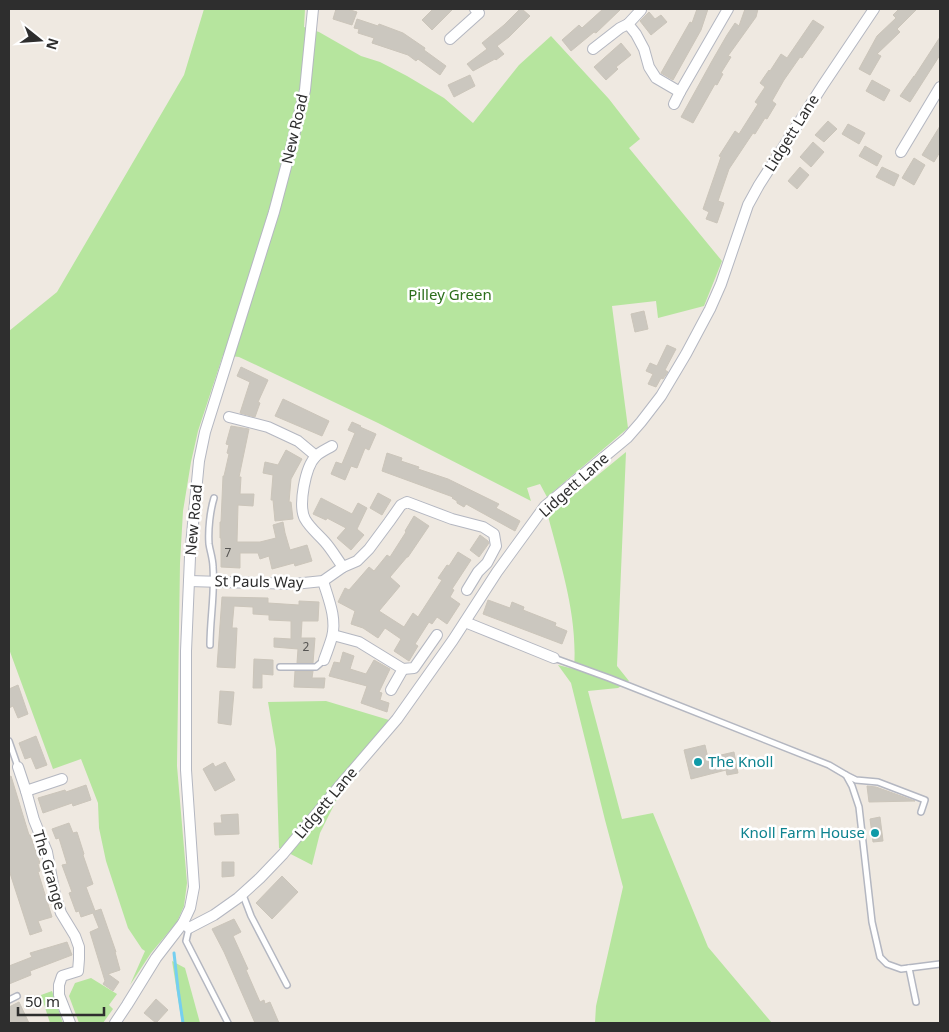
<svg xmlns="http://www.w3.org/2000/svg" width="949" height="1032" font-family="'Noto Sans',sans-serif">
	<rect width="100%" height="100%" fill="#efe9e1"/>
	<!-- green -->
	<g fill="#b6e59e">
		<path d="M204,9H305L304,27L319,32L361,56L380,62L407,76L444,98L473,123L519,65L551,36L609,99L640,139L629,148L722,261L704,306L658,318L656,301L612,306L628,428L547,497L540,484L527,488L531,501L378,423L239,357L223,355L198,431L191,462L183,511L180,563L177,766L187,883L184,906L177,922L151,953L130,985L145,951L142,949L128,928L106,861L99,828L98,803L81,759L53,769L9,649V331L57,292L184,75Z"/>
		<path d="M626,452L617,666L629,681L618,688L588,691L622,819L653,813L708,947L772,1023H595L596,1006L623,887L605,820L571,683L558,665L574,669C578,616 561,566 548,516Z"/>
		<path d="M326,701L389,720L340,793L320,833L312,865L279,848L276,749L268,702Z"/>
		<path d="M172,961L185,968L200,1023H182Z"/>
		<path d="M91,978L117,994L109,1005L113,1009L103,1023H79L69,996L75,983Z"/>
		<path d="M52,991L63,1023H50L41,995Z"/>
	</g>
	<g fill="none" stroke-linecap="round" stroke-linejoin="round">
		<!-- stream -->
		<path stroke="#75cff0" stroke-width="3" d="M174,953L178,989L183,1023"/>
	</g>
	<!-- building -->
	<g fill="#cbc7bf" stroke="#cbc5ba">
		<path d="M336,9H347L357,12L352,25L333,19Z"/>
		<path d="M433,9H453L432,30L422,20Z"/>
		<path d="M520,9H522L530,16L509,37L497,46L504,54L496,60L495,59L473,71L467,64L487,49L482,43L504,25Z"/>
		<path d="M603,9H621L596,33L594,32L571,51L562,40L579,25L582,28Z"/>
		<path d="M697,9H708L701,30L673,80L661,73L690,22L692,23Z"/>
		<path d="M745,9H758L756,17L728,56L731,57L721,73L723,74L717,85L715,84L693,123L681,117L712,61L727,35L735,23L739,26Z"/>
		<path d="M899,9H917L897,29L900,32L877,54L881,56L870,75L859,69L877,36L896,18L893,15Z"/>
		<path d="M649,12L655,19L661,15L667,22L651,35L640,21Z"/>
		<path d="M357,19L378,26L379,24L403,33L425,48L424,50L446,66L440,75L418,59L416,61L408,55L372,43L374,38L358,33L359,29L354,28Z"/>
		<path d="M813,20L824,27L802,58L800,57L784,80L772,101L776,104L767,119L765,118L755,134L753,133L729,169L718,201L724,203L717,223L706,219L709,212L703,209L721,157L719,156L735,131L739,134L758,104L755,102L765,87L760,83L769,70L770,71L781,54L787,58Z"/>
		<path d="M940,37V55L910,102L900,96L914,76V77Z"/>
		<path d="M621,43L631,55L616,67L618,69L606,80L594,67Z"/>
		<path d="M470,75L475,86L454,97L448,85Z"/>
		<path d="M872,80L890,90L884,101L866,91Z"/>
		<path d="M828,121L837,129L824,142L815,135Z"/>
		<path d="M848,124L865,133L859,144L842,134Z"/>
		<path d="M940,126V152L934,162L922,155Z"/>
		<path d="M813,142L824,152L811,167L800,157Z"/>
		<path d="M865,146L882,156L877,166L859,156Z"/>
		<path d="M914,158L925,165L914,185L902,178Z"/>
		<path d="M800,167L809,175L797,189L788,181Z"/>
		<path d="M882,167L899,175L894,186L876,177Z"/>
		<path d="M644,311L648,329L635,332L631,314Z"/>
		<path d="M667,345L676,349L665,370L668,372L663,379L661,378L656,387L648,384L653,374L646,371L650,363L657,366Z"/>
		<path d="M241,367L268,380L258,402L260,403L255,417L240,413L250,382L237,376Z"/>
		<path d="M283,399L329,421L322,436L275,416Z"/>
		<path d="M352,422L361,426L360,427L376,434L369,450L365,448L357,468L351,466L345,480L331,474L336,462L342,464L355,433L348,430Z"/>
		<path d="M231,426L249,429L239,477H241L240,494H254L253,506L238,505L237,542H260L276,538L273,525L283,522L285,533L290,550L307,545L312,561L295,566L294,563L272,569L269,556L260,559L258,553H240V568L221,567V538H220V522H221L223,476H224L229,454L227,453L229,445L226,444Z"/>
		<path d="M286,450L302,459L291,479L289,502H291L293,519L275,521L273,500H271L273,475L263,473L265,462L278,465Z"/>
		<path d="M387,453L402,458L401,461L419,467L418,469L448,479L499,504L496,508L520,521L515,531L466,504L464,507L457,503V501L452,498L453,497L382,471Z"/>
		<path d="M378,493L391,500L382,515L370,508Z"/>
		<path d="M321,498L352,514L358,503L367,508L357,529L364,535L351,550L337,538L346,528L327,518L326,520L313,514Z"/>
		<path d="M414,516L429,526L408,557H407L390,577L400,586L379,611L404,627L413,613L418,617L442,580L438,578L447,565L449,566L458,552L471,560L452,589L454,590L450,597L460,604L447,624L437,617L432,624L429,622L415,644L418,646L409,661L394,651L401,639L385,628L378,638L363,628L351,624L355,611L338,602L345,588L349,590L369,567L374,571L387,555L390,557L406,532L405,531Z"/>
		<path d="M480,535L488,541L489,543L479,557L470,550Z"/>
		<path d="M222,597L268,598V603L299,605V601L319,602L318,621H302L301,638H315L313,663H297L298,649L274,647V638L291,639V621L269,620V615L253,614V607L234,606L232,628H237L235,668L217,667Z"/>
		<path d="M488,600L510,608L512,602L524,607L523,610L556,623L555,626L567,631L562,644L483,614Z"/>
		<path d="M343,652L354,656L350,669L366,674L374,660L390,669L379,692L382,693L380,700L389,703L387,712L361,703L367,686L329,676L334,662L340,663Z"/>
		<path d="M254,659L273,660V675L262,674V688H253Z"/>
		<path d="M295,671H313L312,678H325L324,688L294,687Z"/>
		<path d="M18,685L28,714L18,718L13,706L9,708V689Z"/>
		<path d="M220,691L234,692L231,725L218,723Z"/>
		<path d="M36,736L47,765L36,769L31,757L25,759L19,743Z"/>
		<path d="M705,745L708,758L734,752L738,773L727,775L726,770L691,779L684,750Z"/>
		<path d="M225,762L235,780L215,791L203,769L213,763L215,767Z"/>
		<path d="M11,776L29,835H30L40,863L38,864L40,871L38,872L52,917L38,921L42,931L30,935L9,870V777Z"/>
		<path d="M86,785L91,800L73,806L72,803L43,813L38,798L65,790L66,792Z"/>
		<path d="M867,786L876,787L915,801L869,802Z"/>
		<path d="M238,814L239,834L215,835L214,823H222L221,815Z"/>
		<path d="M880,817L883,841L873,842L870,819Z"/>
		<path d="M69,823L73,833L77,832L84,854L83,855L93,884L86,887L95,911L101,909L116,952H115L120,970L108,974L119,982L113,991L103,984L105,981L90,932L99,928L93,913L81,917L79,911L76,912L69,893L72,892L62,865L67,864L59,838L56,839L52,829Z"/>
		<path d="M222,862H234V876L222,877Z"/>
		<path d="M282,876L298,892L272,919L256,903Z"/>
		<path d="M234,919L241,932L233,936L248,969L246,970L260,1002L264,1000L265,1004L270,1002L279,1023H255L224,952L212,929Z"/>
		<path d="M67,942L72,955L30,971L31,975L9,984V966L32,957L30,953Z"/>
		<path d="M156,999L168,1010L156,1023L144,1013Z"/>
		<path d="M19,1002L29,1023H9V1007Z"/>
	</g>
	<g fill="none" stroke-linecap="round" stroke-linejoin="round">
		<!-- service casing -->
		<g stroke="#b4b7c1" stroke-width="8">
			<g id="service">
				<path d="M210,645C210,619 215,593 213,567C213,559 210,551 209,544C208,530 210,511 214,498"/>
				<path d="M554,658L609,678L829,765L846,775L852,786L859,807L872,922L880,957L887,964L901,969L940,964"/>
				<path d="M280,667H316L324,660"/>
				<path d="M9,741L18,767"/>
				<path d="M846,775L856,780L878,782L925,800L921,812"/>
				<path d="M243,895L251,916L287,985"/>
				<path d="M189,928L186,941L228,1023"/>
				<path d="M909,968L916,1002"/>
				<path d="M9,1000L17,996"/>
			</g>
		</g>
		<!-- minor casing -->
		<g stroke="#b4b7c1" stroke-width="12">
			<g id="minor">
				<path d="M628,24L641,10"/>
				<path d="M450,39L479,13L475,9"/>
				<path d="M593,49L620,28L628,24L636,34L644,49L649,67L656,78L680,92L728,9"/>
				<path d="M674,104L680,92"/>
				<path d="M901,152L940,87"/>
				<path d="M229,417L268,427L298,441L316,456"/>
				<path d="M332,446C327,449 320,452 316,456C305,467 298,506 305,519C310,528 318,534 325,542C332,550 337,559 343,567"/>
				<path d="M189,581L294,584L323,581L343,567L357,561L369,549L389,522L401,505L407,502L452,519L483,527L494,534L496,546L487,563L478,572L467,590"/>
				<path d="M323,581C328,598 337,618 332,637C330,644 327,652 324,660"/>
				<path d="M465,622L554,658"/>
				<path d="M333,635L359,642L403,669L391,690"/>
				<path d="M403,669L414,668L437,635"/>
				<path d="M18,767L26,791L34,820L47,852L55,895L61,913L75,936L79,947V959L78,971L62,976L59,985V995L70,1023"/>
				<path d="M26,791L62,779"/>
				<path d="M183,923L189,928L214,915L238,898L260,878L283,854L342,783L397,719L453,640L497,572L545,506L627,438L641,422L661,396L686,354L710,309L721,284L748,205L759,185L823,85L874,9"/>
				<path d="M115,1023L127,1005L156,958L183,923L190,908L194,887L186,770V651L190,557L194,513L199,461L205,432L274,212L291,148L305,90L313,9"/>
			</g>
		</g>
		<!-- service -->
		<use href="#service" stroke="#fff" stroke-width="5"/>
		<!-- minor -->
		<use href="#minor" stroke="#fff" stroke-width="10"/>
	</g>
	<!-- markers -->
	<g fill="#0f9aa8" stroke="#fff" stroke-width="2">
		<circle cx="698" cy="762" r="5"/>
		<circle cx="875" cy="833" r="5"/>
	</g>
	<g text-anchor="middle" stroke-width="5" stroke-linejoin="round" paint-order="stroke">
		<!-- number labels -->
		<g font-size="12" fill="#555452">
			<text x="228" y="557">7</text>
			<text x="306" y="651">2</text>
		</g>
		<!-- street labels -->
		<g font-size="15" fill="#2e2e2e" stroke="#fff">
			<text transform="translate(295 129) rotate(-77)" y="5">New Road</text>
			<text transform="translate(792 133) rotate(-58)" y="5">Lidgett Lane</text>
			<text transform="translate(574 485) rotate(-42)" y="5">Lidgett Lane</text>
			<text transform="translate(194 520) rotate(-85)" y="5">New Road</text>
			<text transform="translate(259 582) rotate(1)" y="5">St Pauls Way</text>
			<text transform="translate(326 803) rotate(-50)" y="5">Lidgett Lane</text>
			<text transform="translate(49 870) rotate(74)" y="5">The Grange</text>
		</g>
		<!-- park labels -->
		<g font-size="15" fill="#2c6e1b" stroke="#fff">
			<text x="450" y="300">Pilley Green</text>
		</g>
		<!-- culture labels -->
		<g font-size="15" fill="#0d838f" stroke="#fff" text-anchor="start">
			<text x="708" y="767">The Knoll</text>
			<text x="865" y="838" text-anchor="end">Knoll Farm House</text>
		</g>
	</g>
	<!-- border -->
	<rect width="949" height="1032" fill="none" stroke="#2e2e2e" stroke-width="20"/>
	<!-- north arrow -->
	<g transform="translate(40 40) rotate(107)" stroke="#ffffff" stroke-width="4" paint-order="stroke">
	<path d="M0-4L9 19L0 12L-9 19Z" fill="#2e2e2e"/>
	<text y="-8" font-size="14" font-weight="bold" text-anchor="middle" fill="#2e2e2e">N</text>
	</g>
	<!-- scale -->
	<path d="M18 1007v8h86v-8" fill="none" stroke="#2e2e2e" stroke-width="2.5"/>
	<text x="25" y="1007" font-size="15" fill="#2e2e2e" stroke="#ffffff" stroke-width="4" paint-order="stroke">50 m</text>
</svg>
